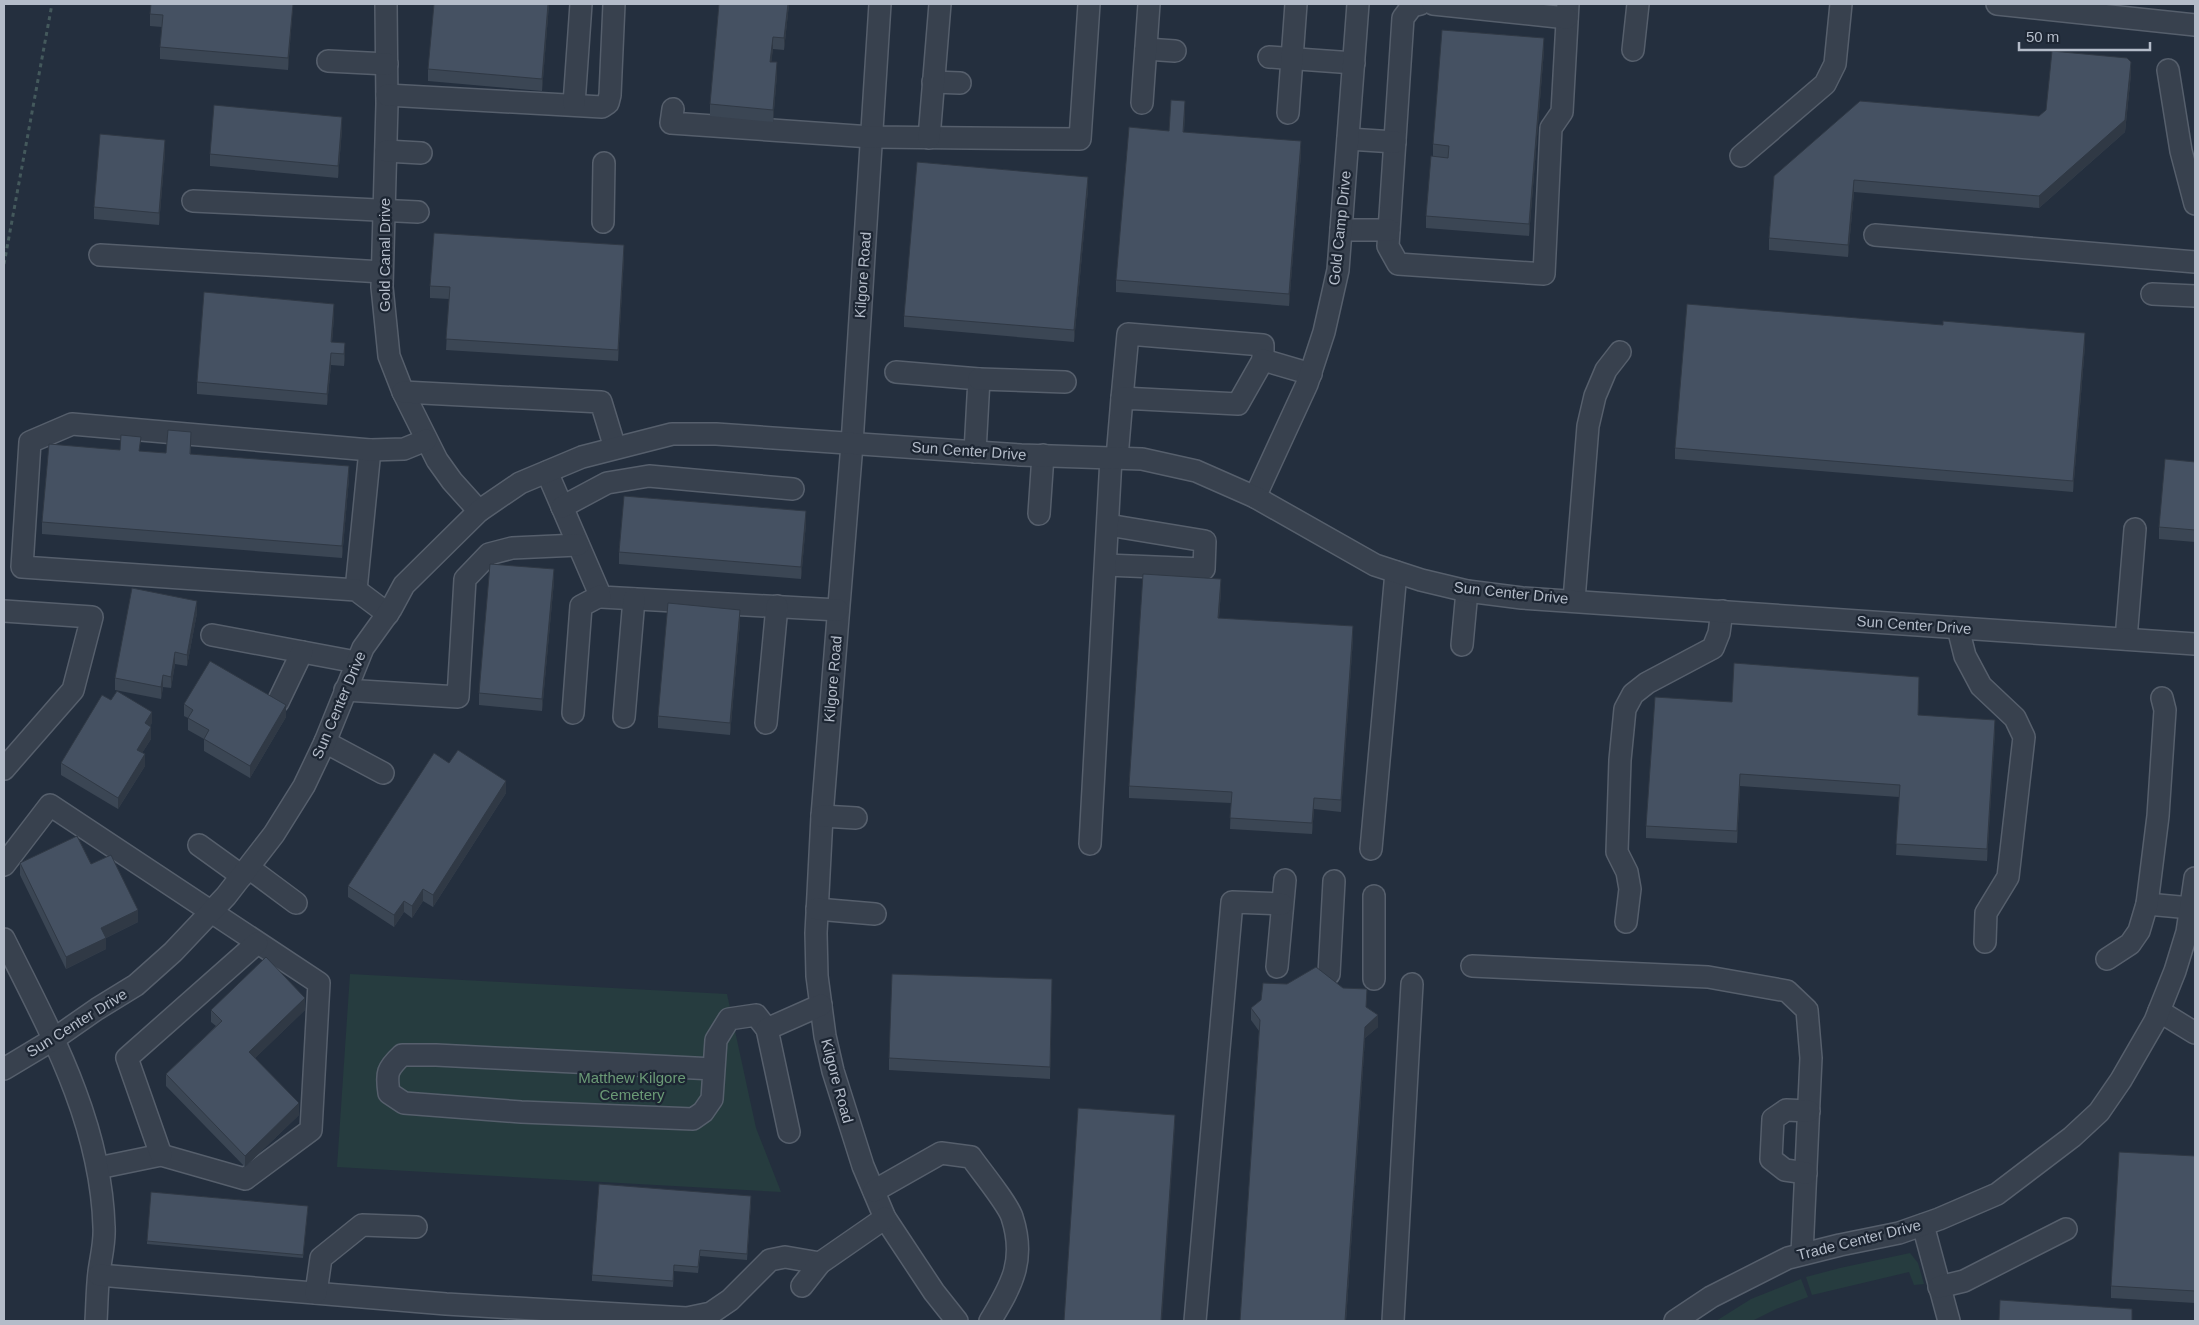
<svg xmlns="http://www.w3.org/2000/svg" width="2199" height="1325" font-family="Arial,sans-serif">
	<rect width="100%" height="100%" fill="#242f3e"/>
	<!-- green -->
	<g fill="#263c3f">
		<path d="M350,974L727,994L756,1128L781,1192L337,1167Z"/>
		<path d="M1910,1253L1918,1263L1924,1284L1914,1285L1909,1272L1812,1295L1806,1277L1840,1268Z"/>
		<path d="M1801,1279L1808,1297L1776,1309L1752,1321H1716L1751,1299Z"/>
	</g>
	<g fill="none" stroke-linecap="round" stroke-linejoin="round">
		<!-- minor casing -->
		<g stroke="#565f6c" stroke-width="24">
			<g id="minor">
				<path d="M386,4L387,104L382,287L389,356L403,392L437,460L452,481L479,511"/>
				<path d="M880,4L852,444L822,816L816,933L817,976L825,1036L833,1071L863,1166L885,1218L934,1292L957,1321"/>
				<path d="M1420,4L1412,6L1403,18L1388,246L1398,264L1544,274L1551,128L1562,112L1568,4"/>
				<path d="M1433,4L1567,18"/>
				<path d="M1997,4L2195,25"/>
				<path d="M1146,49L1175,51"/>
				<path d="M1633,50L1638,4"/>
				<path d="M1269,57L1354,63"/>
				<path d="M328,61L387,64"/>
				<path d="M2168,70L2181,151L2195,204"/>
				<path d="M933,82L960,83"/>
				<path d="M387,95L602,107L608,103L610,95L614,4"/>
				<path d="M1142,103L1149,4"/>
				<path d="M574,104L581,4"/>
				<path d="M673,109L671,123L871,137L1080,139L1089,4"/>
				<path d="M1288,113L1296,4"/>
				<path d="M929,138L940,4"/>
				<path d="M1348,139L1395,142"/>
				<path d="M386,151L421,153"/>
				<path d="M1741,156L1825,84L1835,64L1841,4"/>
				<path d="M193,201L418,212"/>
				<path d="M603,222L604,163"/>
				<path d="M1341,230H1389"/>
				<path d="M1875,235L2195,262"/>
				<path d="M100,255L382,272"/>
				<path d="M2152,294L2195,296"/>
				<path d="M896,372L979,379L975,452"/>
				<path d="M979,379L1065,382"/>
				<path d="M403,392L601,402L615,448"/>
				<path d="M1122,398L1128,334L1263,345V360"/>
				<path d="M1117,458L1122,398L1238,404L1263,360L1311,374"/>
				<path d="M547,472L601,597L838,610"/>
				<path d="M1255,497L1307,384L1324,332L1338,270L1358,4"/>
				<path d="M562,507L607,483L649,476L793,489"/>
				<path d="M1039,514L1043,455"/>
				<path d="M1106,565L1204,569L1205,541L1108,525"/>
				<path d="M356,590L370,450"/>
				<path d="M1574,600L1588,426L1595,396L1606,370L1620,352"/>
				<path d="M4,611L92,617L73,690L4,769"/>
				<path d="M388,614L356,590L22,567L30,442L72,424L370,450L404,449L426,440"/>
				<path d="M1958,628L1965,656L1981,686L2015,718L2024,737L2008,877L1986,913L1985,942"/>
				<path d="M212,635L356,662"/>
				<path d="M2126,639L2135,529"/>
				<path d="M1462,645L1467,591"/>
				<path d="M345,690L458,697L465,579L489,554L512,548L578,545"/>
				<path d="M278,702L302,652"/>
				<path d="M573,713L581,606L600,596"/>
				<path d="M624,717L634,599"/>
				<path d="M766,723L777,606"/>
				<path d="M325,742L383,773"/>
				<path d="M822,816L856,818"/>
				<path d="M1090,844L1111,458"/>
				<path d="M199,845L242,876"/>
				<path d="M1371,849L1396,572"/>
				<path d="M4,865L50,805L319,983L311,1130L245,1179L161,1155L98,1168"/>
				<path d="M249,868L296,903"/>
				<path d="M2147,904L2191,908"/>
				<path d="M817,909L875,914"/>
				<path d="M1626,922L1630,889L1627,872L1617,852L1620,760L1625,709L1633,694L1647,683L1713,648L1719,633L1722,611"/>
				<path d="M4,939C50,1031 101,1122 104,1227C105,1242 101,1257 99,1272C97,1288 97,1305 96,1321"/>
				<path d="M2107,959L2130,944L2139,931L2147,904L2158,816L2165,710L2162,698"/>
				<path d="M1472,966L1708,977L1787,991L1807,1010L1811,1058L1802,1254"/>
				<path d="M1277,967L1285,880"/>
				<path d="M1329,974L1334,881"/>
				<path d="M1374,979V896"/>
				<path d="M2159,1011L2195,1033"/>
				<path d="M4,1069L54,1039L97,1009L136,985L173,952L226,896L274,834L304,786L325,742L363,648L391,609L404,585L479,511L520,483L582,457L672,434H716L1021,455L1142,459L1196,471L1255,497L1375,565L1421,580L1467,591L1522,598L2195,644"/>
				<path d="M714,1069L436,1055H402C387,1069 386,1073 389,1093L404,1103L521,1112L693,1119L703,1112L712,1099L716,1040L729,1019L756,1015L767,1029"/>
				<path d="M789,1132L767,1029L821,1005"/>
				<path d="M161,1155L127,1058L257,943"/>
				<path d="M1806,1173L1785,1170L1771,1159L1773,1119L1786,1110L1809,1111"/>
				<path d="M874,1191L941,1153L971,1157C980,1170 1008,1204 1012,1217C1026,1260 1012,1285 990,1321"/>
				<path d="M1923,1225L1949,1321"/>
				<path d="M99,1275L446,1304L687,1318L711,1313L730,1300L770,1260L785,1257L820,1263"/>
				<path d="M802,1286L820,1263L885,1218"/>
				<path d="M1939,1287L1964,1281L2066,1229"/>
				<path d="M316,1293L321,1258L362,1225L416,1227"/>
				<path d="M1195,1321L1232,902L1282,904"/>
				<path d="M1393,1321L1412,984"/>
				<path d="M1675,1321L1711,1297L1788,1258L1840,1245L1899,1233L1939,1219L1997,1194L2072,1137L2099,1112L2121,1080L2155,1021L2175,971L2187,932L2195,878"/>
			</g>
		</g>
		<!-- path -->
		<path stroke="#44595c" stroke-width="3" stroke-dasharray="4 4" stroke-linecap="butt" d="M4,264L52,4"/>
		<!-- minor -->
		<use href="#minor" stroke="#38414e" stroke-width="21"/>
	</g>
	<!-- wall -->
	<g fill="#3b4654">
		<path d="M293,4L288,70L160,59V47L162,27L150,26V14Z"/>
		<path d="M549,4L542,91L428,81V69Z"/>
		<path d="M719,4H789L784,50L773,49L771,62L777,74L773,122L710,116V104Z"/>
		<path d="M1544,50L1529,236L1426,228V216L1433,156V144Z"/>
		<path d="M2131,74L2125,132L2039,208L1854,192L1848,257L1769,250V238L1774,176L2039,116Z"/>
		<path d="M1185,113L1184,132L1301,153L1289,306L1116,292V280L1169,131Z"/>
		<path d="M342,129L338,178L210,166V154Z"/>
		<path d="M165,152L159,225L94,219V207Z"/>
		<path d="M1088,189L1074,342L904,327V316Z"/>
		<path d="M624,257L618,361L446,350L449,299L430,298V286Z"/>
		<path d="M334,316L332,342L345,355L344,366L331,365L327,405L197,394V382Z"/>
		<path d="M2085,345L2073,492L1675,459V448Z"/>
		<path d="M191,443V454L349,478L342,558L42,534V522L120,450L166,453Z"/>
		<path d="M2195,462V542L2159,539V527Z"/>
		<path d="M806,523L801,579L619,564V552Z"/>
		<path d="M554,581L542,711L479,705V693Z"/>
		<path d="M1221,591L1219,618L1353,638L1341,812L1314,809L1312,834L1230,829L1231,803L1129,798V786Z"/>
		<path d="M197,613L187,666L175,664L171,688L163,687L161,699L115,690V678Z"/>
		<path d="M740,622L730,735L658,728V716Z"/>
		<path d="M1919,689L1918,715L1995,731L1987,861L1896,855L1899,797L1740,786L1737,843L1646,838V826L1732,702Z"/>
		<path d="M184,704L286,717L250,778L204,751V739L188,730V718L184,716Z"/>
		<path d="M152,723L150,726L151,739L142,753L145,766L118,809L61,775V763Z"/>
		<path d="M449,763L506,793L433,907L423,901L412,918L404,912L394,927L348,897V886Z"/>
		<path d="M20,863L91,864L138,922L106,938V949L66,969L20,875Z"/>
		<path d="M1052,979L1050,1079L889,1070V1058Z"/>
		<path d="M1261,1000L1366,1008L1378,1027L1365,1038L1346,1321H1240L1259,1031L1251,1020V1008Z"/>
		<path d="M211,1010H305L255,1058L299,1115L245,1167L166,1086V1074L216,1026L211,1022Z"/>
		<path d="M2195,1156V1303L2111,1298V1286Z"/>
		<path d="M751,1202L747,1260L700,1256L698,1273L674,1271L673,1287L592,1281V1275Z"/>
		<path d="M308,1206L303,1258L147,1244V1241Z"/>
	</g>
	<!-- shaded-wall -->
	<g fill="#303945">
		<path d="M293,4L288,70V58Z"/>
		<path d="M548,4H549L542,91V79Z"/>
		<path d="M788,4H789L784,50V38Z"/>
		<path d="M773,37V49L770,74V62Z"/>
		<path d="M1544,38V50L1529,236V224Z"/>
		<path d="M777,62V74L773,122V110Z"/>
		<path d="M2131,62V74L2125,132L2039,208V196Z"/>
		<path d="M1185,101V113L1183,143V132Z"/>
		<path d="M342,117V129L338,178V166Z"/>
		<path d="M165,140V152L159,225V213Z"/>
		<path d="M1301,141V153L1289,306V294Z"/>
		<path d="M1088,177V189L1074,342V330Z"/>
		<path d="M1854,180V192L1848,257V245Z"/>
		<path d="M624,245V257L618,361V350Z"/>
		<path d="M334,304V316L331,354V342Z"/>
		<path d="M2085,333V345L2073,492V481Z"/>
		<path d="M345,343V355L344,366V354Z"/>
		<path d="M331,353V365L327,405V394Z"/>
		<path d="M191,432V443L190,466V454Z"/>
		<path d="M349,466V478L342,558V546Z"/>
		<path d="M806,511V523L801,579V567Z"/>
		<path d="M554,569V581L542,711V699Z"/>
		<path d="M1221,579V591L1218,629V618Z"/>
		<path d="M197,601V613L187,666V655Z"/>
		<path d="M740,610V622L730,735V723Z"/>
		<path d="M1353,626V638L1341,812V800Z"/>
		<path d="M175,652V664L171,688V677Z"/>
		<path d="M163,675V687L161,699V687Z"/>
		<path d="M286,705V717L250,778V766Z"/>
		<path d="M152,712V723L145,735V723Z"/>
		<path d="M1995,720V731L1987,861V849Z"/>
		<path d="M151,727V739L137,761V750Z"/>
		<path d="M145,754V766L118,809V798Z"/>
		<path d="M1740,774V786L1737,843V831Z"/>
		<path d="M506,781V793L433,907V895Z"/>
		<path d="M1314,798V809L1312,834V823Z"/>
		<path d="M423,889V901L412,918V906Z"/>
		<path d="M404,901V912L394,927V915Z"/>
		<path d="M138,910V922L106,938V949L66,969V957L101,928Z"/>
		<path d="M305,998V1010L249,1064V1052Z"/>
		<path d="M1378,1015V1027L1365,1038L1346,1321H1345L1365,1027Z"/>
		<path d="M299,1103V1115L245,1167V1156Z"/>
		<path d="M1175,1115V1127L1162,1321H1161Z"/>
	</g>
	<!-- building -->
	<g fill="#455162" stroke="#303945">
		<path d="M151,4H293L288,58L160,47L163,15L150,14Z"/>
		<path d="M434,4H548L542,79L428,69Z"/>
		<path d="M719,4H788L784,38L773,37L770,62H777L773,110L710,104Z"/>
		<path d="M1442,30L1544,38L1529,224L1426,216L1431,156L1448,158L1449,146L1433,144Z"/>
		<path d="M2052,51L2127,58L2131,62L2125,120L2039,196L1854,180L1848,245L1769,238L1774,176L1860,101L2039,116L2046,110Z"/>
		<path d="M1171,100L1185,101L1183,132L1301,141L1289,294L1116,280L1129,127L1169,131Z"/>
		<path d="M214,105L342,117L338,166L210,154Z"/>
		<path d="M100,134L165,140L159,213L94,207Z"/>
		<path d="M917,162L1088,177L1074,330L904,316Z"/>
		<path d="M434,233L624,245L618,350L446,339L450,287L430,286Z"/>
		<path d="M204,292L334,304L331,342L345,343L344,354L331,353L327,394L197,382Z"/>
		<path d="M1687,304L1943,325V321L2085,333L2073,481L1675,448Z"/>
		<path d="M168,430L191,432L190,454L349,466L342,546L42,522L49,444L120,450L121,435L141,437L139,451L166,453Z"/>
		<path d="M2165,459L2195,462V530L2159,527Z"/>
		<path d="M624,496L806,511L801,567L619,552Z"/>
		<path d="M490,564L554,569L542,699L479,693Z"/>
		<path d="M1143,574L1221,579L1218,618L1353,626L1341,800L1314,798L1312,823L1230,818L1232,792L1129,786Z"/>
		<path d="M132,588L197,601L187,655L175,652L171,677L163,675L161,687L115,678Z"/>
		<path d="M668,603L740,610L730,723L658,716Z"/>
		<path d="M210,661L286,705L250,766L204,739L209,730L188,718L193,710L184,704Z"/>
		<path d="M1734,663L1919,677L1918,715L1995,720L1987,849L1896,844L1900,785L1740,774L1737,831L1646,826L1655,697L1732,702Z"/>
		<path d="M117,691L152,712L145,723L151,727L137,750L145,754L118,798L61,763L102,695L111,700Z"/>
		<path d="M458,750L506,781L433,895L423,889L412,906L404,901L394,915L348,886L434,753L449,763Z"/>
		<path d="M77,836L91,864L111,855L138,910L101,928L106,938L66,957L20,863Z"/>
		<path d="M266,957L305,998L249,1052L299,1103L245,1156L166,1074L222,1021L211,1010Z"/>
		<path d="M1316,967L1343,988L1367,989L1366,1007L1378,1015L1365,1027L1345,1321H1240L1260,1020L1251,1008L1261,1000L1263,983L1287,984Z"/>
		<path d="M892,974L1052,979L1050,1067L889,1058Z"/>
		<path d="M1078,1108L1175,1115L1161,1321H1064Z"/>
		<path d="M2119,1152L2195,1156V1291L2111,1286Z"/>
		<path d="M599,1184L751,1196L747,1254L700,1250L698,1267L674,1265L673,1281L592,1275Z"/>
		<path d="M151,1192L308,1206L303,1255L147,1241Z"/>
		<path d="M2000,1300L2132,1309V1321H1999Z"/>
	</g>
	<g text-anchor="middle" stroke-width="4.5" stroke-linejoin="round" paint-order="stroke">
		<!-- street labels -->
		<g font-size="15" fill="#b4bcc9" stroke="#1d2633">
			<text transform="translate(1340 228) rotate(-84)" y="5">Gold Camp Drive</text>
			<text transform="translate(385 255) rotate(-90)" y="5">Gold Canal Drive</text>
			<text transform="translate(863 275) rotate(-86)" y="5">Kilgore Road</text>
			<text transform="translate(969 451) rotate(4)" y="5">Sun Center Drive</text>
			<text transform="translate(1511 593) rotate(6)" y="5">Sun Center Drive</text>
			<text transform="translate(1914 625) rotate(4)" y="5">Sun Center Drive</text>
			<text transform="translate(833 679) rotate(-85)" y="5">Kilgore Road</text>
			<text transform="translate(339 705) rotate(-67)" y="5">Sun Center Drive</text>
			<text transform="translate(77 1023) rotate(-32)" y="5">Sun Center Drive</text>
			<text transform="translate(837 1081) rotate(75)" y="5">Kilgore Road</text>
			<text transform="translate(1859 1240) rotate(-14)" y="5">Trade Center Drive</text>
		</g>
		<!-- park labels -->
		<g font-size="15" fill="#6b9a76" stroke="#1d2633">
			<text x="632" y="1083">Matthew Kilgore<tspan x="632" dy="17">Cemetery</tspan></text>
		</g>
	</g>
	<!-- border -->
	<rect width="2199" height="1325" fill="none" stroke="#b4bcc9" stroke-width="10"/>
	<!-- scale -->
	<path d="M2019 42v8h131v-8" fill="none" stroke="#b4bcc9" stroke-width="2.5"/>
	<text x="2026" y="42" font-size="15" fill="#b4bcc9" stroke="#1d2633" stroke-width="4" paint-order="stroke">50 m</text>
</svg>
